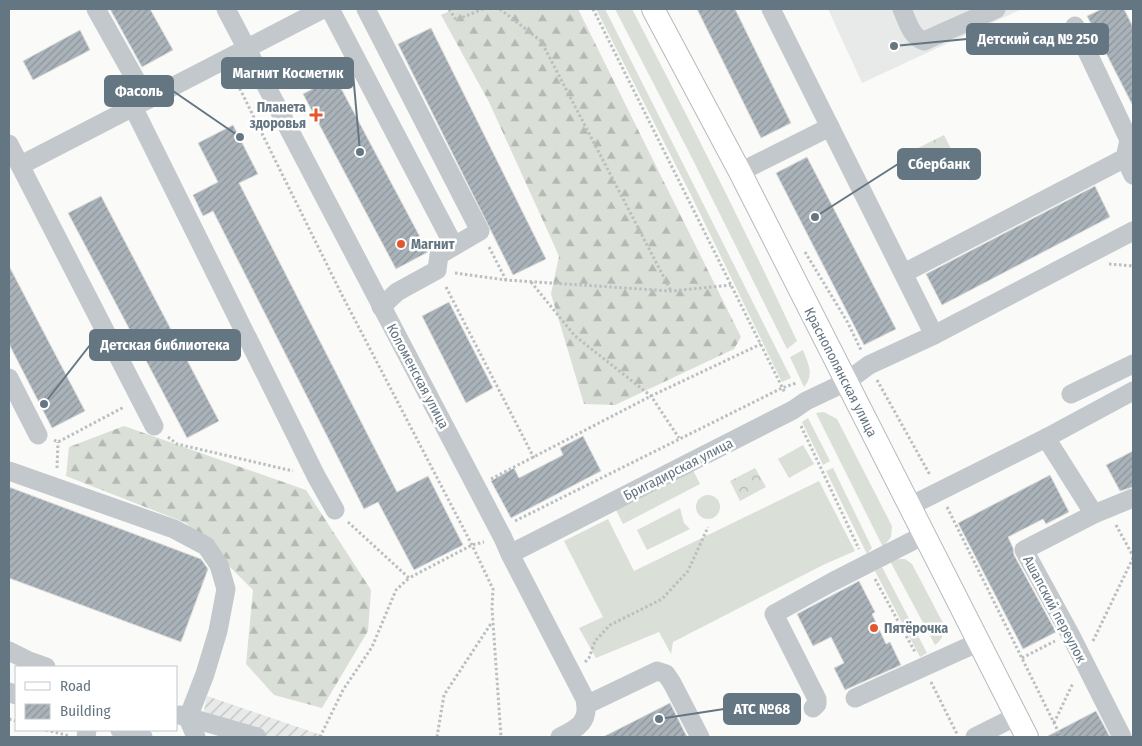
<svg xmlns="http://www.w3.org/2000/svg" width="1142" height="746" font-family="'Fira Sans Condensed',sans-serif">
	<defs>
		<pattern id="industrial-furrows" width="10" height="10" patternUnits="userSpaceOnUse" patternTransform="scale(1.25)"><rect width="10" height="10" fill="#e8e9e9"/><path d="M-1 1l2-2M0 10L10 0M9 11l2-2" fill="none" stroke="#c0c1c2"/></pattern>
		<pattern id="forest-firs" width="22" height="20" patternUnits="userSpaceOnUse" patternTransform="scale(1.25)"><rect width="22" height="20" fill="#dadfd7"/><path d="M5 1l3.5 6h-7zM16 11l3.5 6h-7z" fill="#b4b9b4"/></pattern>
		<pattern id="park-crowns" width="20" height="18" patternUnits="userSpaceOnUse" patternTransform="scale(1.25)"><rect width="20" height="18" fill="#dadfd7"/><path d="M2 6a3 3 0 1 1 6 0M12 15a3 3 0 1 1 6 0" fill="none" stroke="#b4b9b4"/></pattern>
		<pattern id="building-hatch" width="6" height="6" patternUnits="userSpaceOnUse" patternTransform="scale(1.25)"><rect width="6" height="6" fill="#aab3b9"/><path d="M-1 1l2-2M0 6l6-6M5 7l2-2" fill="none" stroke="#8e969c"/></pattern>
	</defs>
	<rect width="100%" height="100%" fill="#fafaf8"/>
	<!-- built -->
	<path fill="#e8e9e9" d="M828,9H1022L862,83Z"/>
	<!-- industrial -->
	<path fill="url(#industrial-furrows)" d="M207,696L327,737H253L202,720Z"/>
	<!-- grass -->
	<g fill="#dadfd7">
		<path d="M596,9H605L791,378L782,382L690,193Z"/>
		<path d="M615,9H632C689,119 745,229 797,341L787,349L693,160Z"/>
		<path d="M803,350C808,364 815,374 804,387L790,357Z"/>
		<path d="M824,412L837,419L892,526L891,537L883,547L816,413Z"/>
		<path d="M808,418L830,461L823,465L802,422Z"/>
		<path d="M803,445L814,464L789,478L778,459Z"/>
		<path d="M692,468L700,484L623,524L615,508Z"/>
		<path d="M833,468L872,548L867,554L826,471Z"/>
		<path d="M819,481L855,551L823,565L673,642L671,654L659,632L596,658L579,628L603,617L564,541L608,519L634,571Z"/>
		<circle cx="708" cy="507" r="12"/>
		<path d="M680,508L684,523L690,529L647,550L637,530Z"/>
		<path d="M899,559H905L912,564L943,623C946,632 942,640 935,645L890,561Z"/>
		<path d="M882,567L927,653L920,657L875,571Z"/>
	</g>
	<!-- forest -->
	<g fill="url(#forest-firs)">
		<path d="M454,9H578L741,337L734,349L615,405L584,404L551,294L559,256L489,102L441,15Z"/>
		<path d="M124,426L306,490L371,590L368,631L322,708L274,695L246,664L253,590L186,523L66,476L69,447Z"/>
	</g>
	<!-- park -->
	<g fill="url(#park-crowns)">
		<path d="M944,135L959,165L929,180L914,150Z"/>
		<path d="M755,468L766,487L740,501L730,481Z"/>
	</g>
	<!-- building -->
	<g fill="url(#building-hatch)" stroke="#dcdcda">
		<path d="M110,9H150L173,50L142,67Z"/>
		<path d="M697,9H735L791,123L761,138Z"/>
		<path d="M1102,9H1124L1133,27V106L1087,16Z"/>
		<path d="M431,28L546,259L513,275L398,44Z"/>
		<path d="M80,30L90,50L33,80L23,61Z"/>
		<path d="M335,77L428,252L396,269L303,94Z"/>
		<path d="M233,125L258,174L239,183L397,492L428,476L463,545L414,570L378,502L364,509L213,211L203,216L193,195L218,182L198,143Z"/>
		<path d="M807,157L896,329L864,345L776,173Z"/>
		<path d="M1095,186L1110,217L942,305L926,274Z"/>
		<path d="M101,196L219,421L187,438L68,213Z"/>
		<path d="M9,266L85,411L52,428L9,344Z"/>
		<path d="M449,302L493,388L466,403L422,316Z"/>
		<path d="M583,436L601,471L511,518L491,481L514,468L519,478L563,455L560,448Z"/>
		<path d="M1133,451V487L1120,491L1106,465Z"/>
		<path d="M1050,475L1069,512L1046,524L1043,519L1008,537L1013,548L1014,555L1056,632L1023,649L958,523Z"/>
		<path d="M9,487L201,559L208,569L181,642L9,578Z"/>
		<path d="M859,581L875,612L872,614L886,644L890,642L901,665L845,690L834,668L844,663L831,637L813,646L797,614Z"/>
		<path d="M670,703L687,737H603Z"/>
		<path d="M1096,711L1110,737H1046Z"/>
	</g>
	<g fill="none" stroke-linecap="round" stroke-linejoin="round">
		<!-- major casing -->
		<g stroke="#b5babe" stroke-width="24">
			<path id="major" d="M653,9L740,172L1027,737"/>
		</g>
		<!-- path -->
		<g stroke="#bbbfc2" stroke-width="3" stroke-dasharray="2.5 2.5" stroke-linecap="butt">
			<path d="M449,9L456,20L483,9"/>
			<path d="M500,9L541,41L671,291"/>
			<path d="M593,9L785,393"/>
			<path d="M233,75L342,295L472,545L493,589L492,608L501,737"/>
			<path d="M489,247L506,280"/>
			<path d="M805,252L848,323L861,350"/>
			<path d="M1109,264L1133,266"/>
			<path d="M455,273L506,280L671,291L731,285"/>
			<path d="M531,282L575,336L651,396L679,438"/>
			<path d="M446,287L534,458"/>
			<path d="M877,380L930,475"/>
			<path d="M801,426L859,549"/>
			<path d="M168,437L177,444L293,471"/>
			<path d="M54,440L58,442L124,407"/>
			<path d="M57,468L58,442"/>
			<path d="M491,479L651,396L761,344"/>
			<path d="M947,507L1061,737"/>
			<path d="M515,521L782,388L796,383"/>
			<path d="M348,522L409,578L472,545L484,542"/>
			<path d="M1116,525L1133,556"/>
			<path d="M875,579L915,652"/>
			<path d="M1093,641L1133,558"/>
			<path d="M1022,658L1055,641"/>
			<path d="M585,662L589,658L595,641L610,625L662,599L688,571L708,527"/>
			<path d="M931,682L957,734"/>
			<path d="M9,719L16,721"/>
			<path d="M1054,723L1073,683"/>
			<path d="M46,730L70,736"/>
			<path d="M320,737L343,690L372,647L396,590L409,578"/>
			<path d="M437,737L444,695L492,622"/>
		</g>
		<!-- minor -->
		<g stroke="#c3c8cc" stroke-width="19">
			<path d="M96,9L147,100"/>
			<path d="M226,9L503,538L510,554L585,699C590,722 578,728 560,737"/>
			<path d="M330,9L454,246"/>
			<path d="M366,9L480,231L439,255L437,270L397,292L381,307"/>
			<path d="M771,9L830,127"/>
			<path d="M902,9C907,20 911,37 924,41L996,9"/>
			<path d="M1075,26L1129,140L1125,158L1133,175"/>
			<path d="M133,107L316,476L335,510"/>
			<path d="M9,144L154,426"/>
			<path d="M21,165L323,9"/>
			<path d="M740,172L830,127L934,335"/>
			<path d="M904,273L1125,158"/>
			<path d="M9,378L38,435"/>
			<path d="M1071,394L1133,364"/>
			<path d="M1046,438L1094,514"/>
			<path d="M9,471L174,529L206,546L219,565L226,589L218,631L205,674L188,718L196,737"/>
			<path d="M910,506L1046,438L1133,391"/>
			<path d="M510,554L793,410L806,401L846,382L869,365L934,335L1133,231"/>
			<path d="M9,651L29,661L46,667"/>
			<path d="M9,692L16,695"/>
			<path d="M855,698L979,642"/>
			<path d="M586,705L657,671L666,674L672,683L700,737"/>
			<path d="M813,708L817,704V699L774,614L832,582L924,535"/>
			<path d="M180,715L257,737"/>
			<path d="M120,730L143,737"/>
			<path d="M86,737L87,730"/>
			<path d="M975,737L1017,716"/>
			<path d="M1122,737L1070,634L1024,550L1094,514L1133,498"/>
		</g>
		<!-- major -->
		<use href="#major" stroke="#fff" stroke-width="22"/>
	</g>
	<!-- markers -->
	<g fill="#e4572e" stroke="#fff" stroke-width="2">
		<path d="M313.5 107.5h5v5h5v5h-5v5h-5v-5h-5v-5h5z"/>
		<circle cx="401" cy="244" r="5"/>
		<circle cx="874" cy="628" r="5"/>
	</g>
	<g text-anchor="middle" stroke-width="5" stroke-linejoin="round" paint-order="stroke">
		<!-- poi labels -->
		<g font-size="14" font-weight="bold" fill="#657683" stroke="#fff" text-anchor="start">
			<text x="306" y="112" text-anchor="end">Планета<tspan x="306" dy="16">здоровья</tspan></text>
			<text x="411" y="249">Магнит</text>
			<text x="884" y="633">Пятёрочка</text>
		</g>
		<!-- street labels -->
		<g font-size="14" fill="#657683" stroke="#fff">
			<text transform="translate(841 372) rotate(63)" y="5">Краснополянская улица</text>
			<text transform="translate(418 376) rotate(62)" y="5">Коломенская улица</text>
			<text transform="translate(678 469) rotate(-27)" y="5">Бригадирская улица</text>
			<text transform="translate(1055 609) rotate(62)" y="5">Ашапский переулок</text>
		</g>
	</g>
	<!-- callouts -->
	<path fill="none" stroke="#657683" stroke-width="2" d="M894 46L967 39M360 152L353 73M240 137L173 91M815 217L898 164M44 404L90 345M659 719L724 709"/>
	<g fill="#657683" stroke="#fff" stroke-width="2">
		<circle cx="894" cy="46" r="5"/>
		<circle cx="360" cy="152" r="5"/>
		<circle cx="240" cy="137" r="5"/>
		<circle cx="815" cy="217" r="5"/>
		<circle cx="44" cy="404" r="5"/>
		<circle cx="659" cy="719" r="5"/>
	</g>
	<g fill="#657683" stroke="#657683" stroke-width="2">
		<rect x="967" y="24" width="141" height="30" rx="5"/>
		<rect x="222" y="58" width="131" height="30" rx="5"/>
		<rect x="105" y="76" width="68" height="30" rx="5"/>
		<rect x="898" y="149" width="82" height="30" rx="5"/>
		<rect x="90" y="330" width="150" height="30" rx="5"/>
		<rect x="724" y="694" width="76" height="30" rx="5"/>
	</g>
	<g font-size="15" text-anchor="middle" font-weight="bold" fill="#fff">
		<text x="1038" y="44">Детский сад № 250</text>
		<text x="288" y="78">Магнит Косметик</text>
		<text x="139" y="96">Фасоль</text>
		<text x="939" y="169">Сбербанк</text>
		<text x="165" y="350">Детская библиотека</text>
		<text x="762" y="714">АТС №68</text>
	</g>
	<!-- border -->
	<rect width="1142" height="746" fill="none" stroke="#657683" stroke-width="20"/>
	<!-- legend -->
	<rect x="15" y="666" width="162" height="65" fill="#ffffff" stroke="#c1c8cd"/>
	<rect x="25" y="682" width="25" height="8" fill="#ffffff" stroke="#c1c8cd"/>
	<text x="60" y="691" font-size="15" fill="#657683">Road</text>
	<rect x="25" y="704" width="25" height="15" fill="url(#building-hatch)" stroke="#c1c8cd"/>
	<text x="60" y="716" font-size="15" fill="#657683">Building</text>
</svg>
